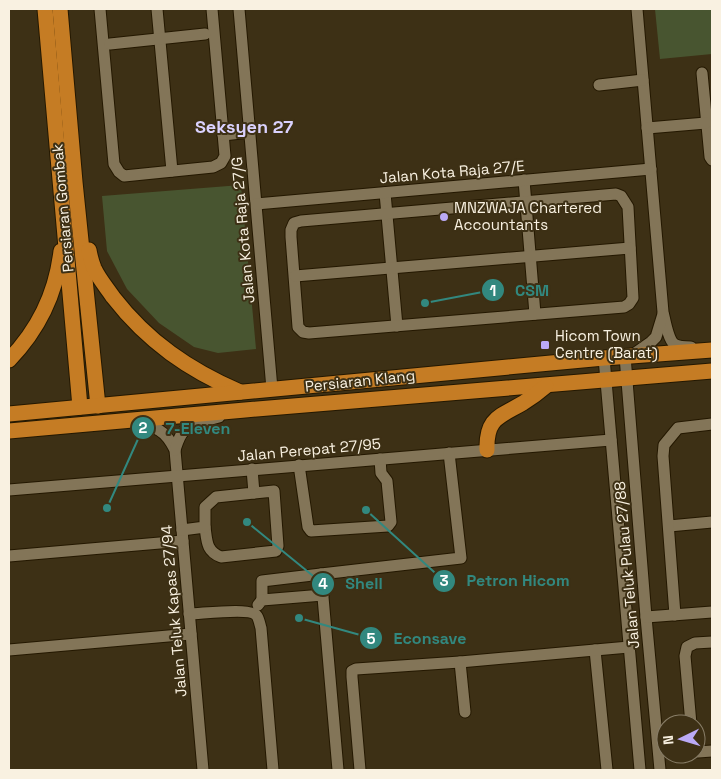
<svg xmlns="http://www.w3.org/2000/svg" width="721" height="779" font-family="'Space Grotesk',sans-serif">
	<rect width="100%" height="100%" fill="#3d3015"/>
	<!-- green -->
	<g fill="#485530">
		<path d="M655,9H712V54L660,59Z"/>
		<path d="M241,185L256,349L218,353L194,347L159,323L127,289L107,251L102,196Z"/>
	</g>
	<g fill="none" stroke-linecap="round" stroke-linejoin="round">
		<!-- minor casing -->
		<g stroke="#241800" stroke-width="13">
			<g id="minor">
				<path d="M100,9L114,164L119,172L124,176L213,167L221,163L225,156L212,9"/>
				<path d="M157,9L172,171"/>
				<path d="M239,9L272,389"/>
				<path d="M637,9L663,312C665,320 668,339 674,344C678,347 686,347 691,347"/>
				<path d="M110,44L205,34"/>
				<path d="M702,73L710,157L712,160"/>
				<path d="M599,85L643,80"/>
				<path d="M647,128L706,123"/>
				<path d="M223,135L250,132"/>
				<path d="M524,180L535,314"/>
				<path d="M385,193L397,326"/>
				<path d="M616,194L621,196L628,207L633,298L629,304L624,307L309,333L303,332L298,327L291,237V230L294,223L301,221Z"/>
				<path d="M256,204L651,169"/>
				<path d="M295,276L630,248"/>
				<path d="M625,356L646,617L660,770"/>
				<path d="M631,356L651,342L656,337L663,314"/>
				<path d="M604,358L640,770"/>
				<path d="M134,423C156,427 165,429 175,450L203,770"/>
				<path d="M175,450C177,444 179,436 184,431C193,423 208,420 219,417"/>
				<path d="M299,465L308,527L311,531L388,526L391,522L387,481L381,473L380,459"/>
				<path d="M9,490L611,440"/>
				<path d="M669,526L712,522"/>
				<path d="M205,527C207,541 206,551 221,557L276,551L278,546L274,491L254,493"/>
				<path d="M182,530L205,527V507L216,497L254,493L252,469"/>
				<path d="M9,556L183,541"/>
				<path d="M321,574L461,558L449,453"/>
				<path d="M262,600V581L321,574L338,770"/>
				<path d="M258,605L262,600L323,595"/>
				<path d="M189,614C201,614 251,607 257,616C259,619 260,625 261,628L273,770"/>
				<path d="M675,615L663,456L664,445L678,428L712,424"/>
				<path d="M646,617L712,612"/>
				<path d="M9,650L191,634"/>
				<path d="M595,650L607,770"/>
				<path d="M460,662L465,712"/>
				<path d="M691,724L685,656L687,647L695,643L712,642"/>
				<path d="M696,751L698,752L712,751"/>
				<path d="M360,770L352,677V671L356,669L460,662L629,647"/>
			</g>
		</g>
		<!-- major casing -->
		<g stroke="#241800" stroke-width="17">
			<g id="major">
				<path d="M45,9L80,407"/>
				<path d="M60,9L75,182L98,406"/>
				<path d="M89,250C90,256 92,263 94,268C99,279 107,288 113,297C148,342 189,370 240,392"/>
				<path d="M9,360C38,330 56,294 61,251"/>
				<path d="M9,414L604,358L712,350"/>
				<path d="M9,431L245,410L712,371"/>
				<path d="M487,450C486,418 499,417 523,403C531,398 539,392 546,386"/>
			</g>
		</g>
		<!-- minor -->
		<use href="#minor" stroke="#837558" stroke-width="11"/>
		<!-- major -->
		<use href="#major" stroke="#c57c24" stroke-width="15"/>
	</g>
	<!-- markers -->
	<g fill="#bbaaf6" stroke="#3d3015" stroke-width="2">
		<circle cx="444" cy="217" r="5"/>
		<rect x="540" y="340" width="10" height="10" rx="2.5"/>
	</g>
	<g text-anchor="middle" stroke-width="4" stroke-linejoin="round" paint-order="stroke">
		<!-- street labels -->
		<g font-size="15" fill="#f9f1e1" stroke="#3d3015">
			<text transform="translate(452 172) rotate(-5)" y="5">Jalan Kota Raja 27/E</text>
			<text transform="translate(63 208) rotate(-95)" y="5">Persiaran Gombak</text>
			<text transform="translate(243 230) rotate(-95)" y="5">Jalan Kota Raja 27/G</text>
			<text transform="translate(360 381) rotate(-6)" y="5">Persiaran Klang</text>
			<text transform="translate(309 450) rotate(-5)" y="5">Jalan Perepat 27/95</text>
			<text transform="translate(627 565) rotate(-95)" y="5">Jalan Teluk Pulau 27/88</text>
			<text transform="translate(174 611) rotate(-95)" y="5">Jalan Teluk Kapas 27/94</text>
		</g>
		<!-- poi labels -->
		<g font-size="15" fill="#f9f1e1" stroke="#3d3015" text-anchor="start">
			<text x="454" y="213">MNZWAJA Chartered<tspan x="454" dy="17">Accountants</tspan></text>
			<text x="555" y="341">Hicom Town<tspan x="555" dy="17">Centre (Barat)</tspan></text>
		</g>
		<!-- quarter labels -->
		<g font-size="18" font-weight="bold" fill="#dad1fd" stroke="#3d3015">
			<text x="244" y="133">Seksyen 27</text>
		</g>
	</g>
	<!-- callouts -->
	<path fill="none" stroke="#32887f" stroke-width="2" d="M425 303L493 290M107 508L143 428M366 510L444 581M247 522L323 584M299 618L371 638"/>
	<g fill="#32887f" stroke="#3d3015" stroke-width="2">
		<circle cx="425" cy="303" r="5"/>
		<circle cx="107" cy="508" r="5"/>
		<circle cx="366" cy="510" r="5"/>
		<circle cx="247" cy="522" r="5"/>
		<circle cx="299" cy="618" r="5"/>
		<circle cx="493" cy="290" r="12"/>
		<circle cx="143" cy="428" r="12"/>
		<circle cx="444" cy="581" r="12"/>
		<circle cx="323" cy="584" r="12"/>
		<circle cx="371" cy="638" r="12"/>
	</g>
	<g font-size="15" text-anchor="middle" font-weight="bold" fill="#fff">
		<text x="493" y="296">1</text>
		<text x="143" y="433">2</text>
		<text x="444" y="586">3</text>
		<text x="323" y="589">4</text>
		<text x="371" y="644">5</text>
	</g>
	<g font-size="16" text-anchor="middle" font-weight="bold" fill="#32887f" stroke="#3d3015" stroke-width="4" stroke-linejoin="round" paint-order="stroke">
		<text x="532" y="296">CSM</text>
		<text x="198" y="434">7-Eleven</text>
		<text x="518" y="586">Petron Hicom</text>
		<text x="364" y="589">Shell</text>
		<text x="430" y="644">Econsave</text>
	</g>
	<!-- border -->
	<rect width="721" height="779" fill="none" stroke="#f9f1e1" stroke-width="20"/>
	<!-- north arrow -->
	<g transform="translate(681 739) rotate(265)"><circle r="24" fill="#3d3015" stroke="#887d67"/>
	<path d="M0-4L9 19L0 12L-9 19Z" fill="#bbaaf6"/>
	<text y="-8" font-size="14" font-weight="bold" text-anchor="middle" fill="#f9f1e1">N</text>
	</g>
</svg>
